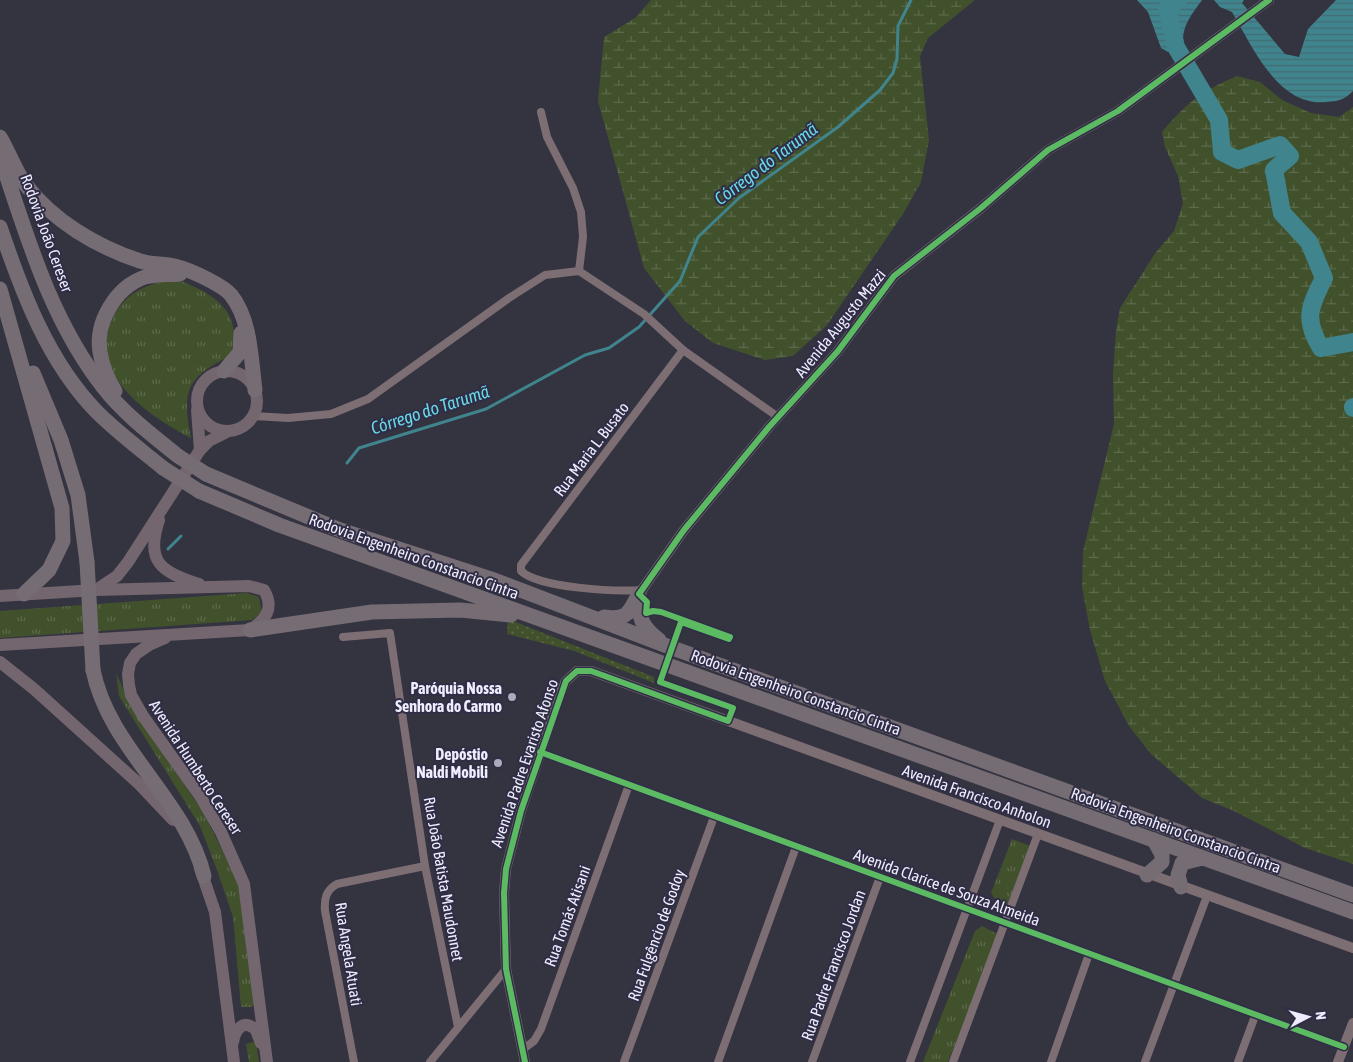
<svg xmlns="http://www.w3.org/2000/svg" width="1353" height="1062" font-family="'Asap Condensed',sans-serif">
	<defs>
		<pattern id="grass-tufts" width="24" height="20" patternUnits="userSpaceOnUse" patternTransform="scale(1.25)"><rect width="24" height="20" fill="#41512c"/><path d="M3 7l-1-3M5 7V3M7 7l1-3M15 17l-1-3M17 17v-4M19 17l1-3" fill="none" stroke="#5d6a4c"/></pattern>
		<pattern id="wetland-marsh" width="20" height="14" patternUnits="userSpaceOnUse" patternTransform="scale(1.25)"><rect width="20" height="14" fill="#41512c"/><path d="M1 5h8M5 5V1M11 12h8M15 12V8" fill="none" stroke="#5d6a4c"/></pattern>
		<pattern id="park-dots" width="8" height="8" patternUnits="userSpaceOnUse" patternTransform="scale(1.25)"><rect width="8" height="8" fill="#41512c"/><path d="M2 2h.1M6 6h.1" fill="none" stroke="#5d6a4c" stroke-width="1.8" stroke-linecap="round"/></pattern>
		<pattern id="water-rules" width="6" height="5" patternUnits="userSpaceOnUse" patternTransform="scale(1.25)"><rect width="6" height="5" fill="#40848d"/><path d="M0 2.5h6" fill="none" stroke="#436c73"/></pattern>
	</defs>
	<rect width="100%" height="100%" fill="#343340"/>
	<!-- grass -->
	<g fill="url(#grass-tufts)">
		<path d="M175,279C212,292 246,312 230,356C186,378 182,390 191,438C167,426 138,407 121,385C97,354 104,309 139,290C150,284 163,281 175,279Z"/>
		<path d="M247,593L259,597L262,612L252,620L0,638V611Z"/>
		<path d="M116,673L133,710L203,812L238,882L256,1000L252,1007H241L233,917L217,870L200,826L119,696Z"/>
		<path d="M1012,839L1030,846L1008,904L997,902L991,893Z"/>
		<path d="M982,926L999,935L948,1062H923L975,931Z"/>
		<path d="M256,1041L259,1062H249L246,1044Z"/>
	</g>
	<!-- wetland -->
	<g fill="url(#wetland-marsh)">
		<path d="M651,0H975L928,38L920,56L929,140L921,182L903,214L827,325L793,356L765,360L713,343L685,321L644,268L598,101L604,37L635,18Z"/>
		<path d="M1237,76L1260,82L1282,100L1311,113L1339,117L1353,107V864L1305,848L1234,811L1202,798L1151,754L1129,726L1105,681L1090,630L1082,587L1083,551L1114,424L1113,374L1116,330L1120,308L1156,252L1174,231L1183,203L1178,176L1165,147L1162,132C1185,104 1203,90 1237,76Z"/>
	</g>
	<!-- park -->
	<path fill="url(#park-dots)" d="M508,619L654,677V683L574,651L507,634Z"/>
	<!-- water -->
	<g fill="url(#water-rules)">
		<path d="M1137,0H1202C1192,14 1180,28 1184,46L1168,52L1161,48L1148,12Z"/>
		<path d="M1214,0H1244L1242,3L1285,54L1299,57L1308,29L1336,0H1353V91C1344,100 1339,101 1326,102C1278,107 1252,46 1232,12L1220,7Z"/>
	</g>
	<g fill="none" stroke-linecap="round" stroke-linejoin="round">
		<!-- stream -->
		<g stroke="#40848d" stroke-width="3">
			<path d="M347,463L359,448L486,409L585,355L609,348L639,327L680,281L698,237L739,198L838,127L880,90L893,73L897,59L898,26L911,0"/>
			<path d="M168,549L181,536"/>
		</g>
		<!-- river -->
		<g stroke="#40848d" stroke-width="18">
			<path d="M1178,0L1167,8L1176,47L1219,120L1222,152L1238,160L1280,145L1290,156L1274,170L1282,213L1309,242L1324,278C1310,306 1303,319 1321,348L1353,342"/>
			<path d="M1353,407V408"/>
		</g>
		<!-- minor -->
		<g stroke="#7c6e73" stroke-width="8">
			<path d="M541,112L547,137L573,188L581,212L583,237L579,271"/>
			<path d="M253,416L288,418L331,414L368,399L509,298L545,275L579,271L644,314L683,350L778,417"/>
			<path d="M642,590C616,592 539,588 521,571V565L683,350"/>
			<path d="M343,637L390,633L425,866L458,1027"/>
			<path d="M540,752L1344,1047"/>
			<path d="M522,1050L534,1041L541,1029L629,785"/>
			<path d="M354,1062L325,911C324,899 326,890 337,884L425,866"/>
			<path d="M430,1062L506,969"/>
			<path d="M624,1062L714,817"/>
			<path d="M718,1062L796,847"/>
			<path d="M812,1062L880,877"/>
			<path d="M910,1062L1000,820"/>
			<path d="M953,1062L1038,834"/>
			<path d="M1051,1062L1089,954"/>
			<path d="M1145,1062L1207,896"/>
			<path d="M1238,1062L1255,1016"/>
		</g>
		<!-- tertiary -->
		<g stroke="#7c6e73" stroke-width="10">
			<path d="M639,594L684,530L769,427L838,351L894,276L981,208L1048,150L1118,111L1269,0"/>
			<path d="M525,1062L506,969L504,893L506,869L521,811L561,692L566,681L577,671H591L1353,948"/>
			<path d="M1338,1062L1353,1023"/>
		</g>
		<!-- primary -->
		<g stroke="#73666f" stroke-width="12">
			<circle cx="227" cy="401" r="30"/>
			<path d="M197,410L200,450"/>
			<path d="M159,520C145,562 161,572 199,584"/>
			<path d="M96,590L117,576L128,562L200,450L209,441L229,431"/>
			<path d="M0,596L96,590L249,586L264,590C275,609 265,620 250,630L0,645"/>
			<path d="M165,638L149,645L136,654L130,663L128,674L129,685L131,695L143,716L200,796L221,832L244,884L267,1062"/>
			<path d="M0,662L34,689L138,783L173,820"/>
			<path d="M200,868L215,912L234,1062"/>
			<path d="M233,1042C235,1030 243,1018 256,1030L261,1043"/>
		</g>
		<!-- motorway -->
		<g stroke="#756c74" stroke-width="15">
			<path d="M0,137C9,152 15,170 25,184C53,221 97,247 140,261C152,265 165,263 178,267C190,270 223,285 231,295C251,320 251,359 255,390"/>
			<path d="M0,156C27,236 50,319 103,387C124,414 152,435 178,456"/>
			<path d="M0,227C22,292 48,362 97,412C117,432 141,450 163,468"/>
			<path d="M0,289L62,508L63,541L49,570L24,594"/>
			<path d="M224,371L240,352L241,333"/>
			<path d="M33,373L61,440L78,495L87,562"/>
			<path d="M115,391C108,380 102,365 100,352C95,322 116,287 145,277C157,274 169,275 180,274"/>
			<path d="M206,474L340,530L494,580L667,646L1353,895"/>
			<path d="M199,491L279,525L1353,912"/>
			<path d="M639,597C638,618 642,627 659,640"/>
			<path d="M604,617C628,620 628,614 639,594"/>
			<path d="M250,630L372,612L460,610L511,615"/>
			<path d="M93,670C109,749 185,798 204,876"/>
			<path d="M1147,875L1162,862V855L1154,840"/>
			<path d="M1181,887L1178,875L1182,863L1203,858"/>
		</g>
		<!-- motorway-bridge -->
		<g stroke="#756c74" stroke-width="15">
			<path d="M178,456L206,474"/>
			<path d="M163,468L199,491"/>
			<path d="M87,562L93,670"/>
		</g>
		<!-- cycleway casing -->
		<g stroke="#302d46" stroke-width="9">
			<g id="cycleway">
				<path d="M540,752L1344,1047"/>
				<path d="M525,1062L506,969L504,893L506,869L521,811L566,681L577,671H591L728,721L733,708L660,682L681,622L729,639L730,637L661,612L653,611L646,613L647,602L639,594L684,530L769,427L838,351L894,276L981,208L1048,150L1118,111L1269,0"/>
			</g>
		</g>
		<!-- cycleway -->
		<use href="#cycleway" stroke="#5cba63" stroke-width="6"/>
	</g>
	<!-- markers -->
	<g fill="#adabbb" stroke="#302d46" stroke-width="2">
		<circle cx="512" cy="697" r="5"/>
		<circle cx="498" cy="763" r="5"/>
	</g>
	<g text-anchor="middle" stroke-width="4" stroke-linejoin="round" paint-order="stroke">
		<!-- street labels -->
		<g font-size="16" fill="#eeecfd" stroke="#302d46">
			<text transform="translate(47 233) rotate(70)" y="6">Rodovia João Cereser</text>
			<text transform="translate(840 323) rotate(-51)" y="6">Avenida Augusto Mazzi</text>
			<text transform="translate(591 449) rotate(-53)" y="6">Rua Maria L. Busato</text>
			<text transform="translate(414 556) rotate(20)" y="6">Rodovia Engenheiro Constancio Cintra</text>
			<text transform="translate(796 692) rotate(20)" y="6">Rodovia Engenheiro Constancio Cintra</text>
			<text transform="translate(524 763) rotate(-71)" y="6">Avenida Padre Evaristo Afonso</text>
			<text transform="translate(196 767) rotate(57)" y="6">Avenida Humberto Cereser</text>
			<text transform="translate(977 796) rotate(20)" y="6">Avenida Francisco Anholon</text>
			<text transform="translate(1176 830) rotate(20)" y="6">Rodovia Engenheiro Constancio Cintra</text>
			<text transform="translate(444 879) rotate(80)" y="6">Rua João Batista Maudonnet</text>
			<text transform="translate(947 887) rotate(20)" y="6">Avenida Clarice de Souza Almeida</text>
			<text transform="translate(567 916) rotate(-70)" y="6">Rua Tomás Atisani</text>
			<text transform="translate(656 935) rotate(-70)" y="6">Rua Fulgêncio de Godoy</text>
			<text transform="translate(349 954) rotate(81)" y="6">Rua Angela Atuati</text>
			<text transform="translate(833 965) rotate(-70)" y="6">Rua Padre Francisco Jordan</text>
		</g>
		<!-- poi labels -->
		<g font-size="16" font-weight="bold" fill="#eeecfd" stroke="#302d46" text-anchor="end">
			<text x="502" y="694">Paróquia Nossa<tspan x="502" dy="18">Senhora do Carmo</tspan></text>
			<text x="488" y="760">Depóstio<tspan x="488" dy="18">Naldi Mobili</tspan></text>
		</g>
		<!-- water labels -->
		<g font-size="18" font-style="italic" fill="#66d8e6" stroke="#302d46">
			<text transform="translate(766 164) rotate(-37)" y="6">Córrego do Tarumã</text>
			<text transform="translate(430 410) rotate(-18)" y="6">Córrego do Tarumã</text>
		</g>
	</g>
	<!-- north arrow -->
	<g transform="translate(1308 1017) rotate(84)" stroke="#302d46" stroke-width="4" paint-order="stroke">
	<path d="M0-4L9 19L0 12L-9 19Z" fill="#eeecfd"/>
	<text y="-8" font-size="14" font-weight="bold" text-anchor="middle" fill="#eeecfd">N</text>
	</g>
</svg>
